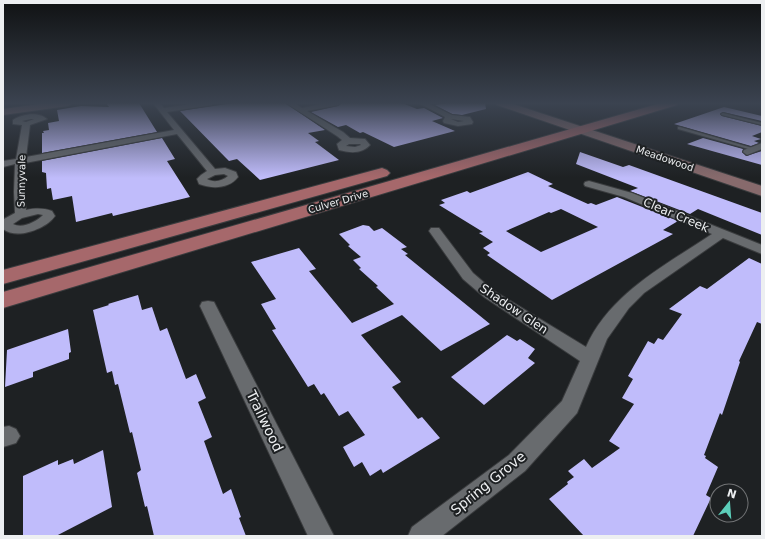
<svg xmlns="http://www.w3.org/2000/svg" width="765" height="539" font-family="'DejaVu Sans',sans-serif">
	<rect width="100%" height="100%" fill="#1e2123"/>
	<!-- building -->
	<g fill="#c0bcfb" fill-rule="evenodd">
		<path d="M106,103H139L157,132L42,153V133H44L43,131L49,130L48,123L59,121L57,110L81,106L109,107Z"/>
		<path d="M234,103H285L325,130L308,133L319,141L315,142L339,160L260,180L237,159L229,161L225,157L180,111Z"/>
		<path d="M342,103H402L417,109L424,108L443,118L432,121L455,131L394,147L363,132L360,133L346,125L338,127L311,112L338,106Z"/>
		<path d="M447,103H485L486,109L462,115L452,114L435,105Z"/>
		<path d="M724,107L762,116V121L723,112L720,114L722,116L762,126V132L752,136L761,139L754,141L759,143L751,146L674,124Z"/>
		<path d="M162,138L175,159L167,161L190,197L113,216L112,213L76,222L72,196L53,200L51,188L47,189L46,173L42,172V161Z"/>
		<path d="M703,138L743,149L742,152L746,156L762,151V165L687,144Z"/>
		<path d="M580,152L623,167L629,165L762,213V235L698,209L690,214L630,191L638,188L576,164Z"/>
		<path d="M528,172L553,184L548,186L588,204L591,203L596,205L617,197L678,221L663,230L673,234L552,300L487,255L490,253L483,248L493,242L479,233L483,232L439,205L445,203L441,200L467,191L470,193ZM561,209L598,227L541,252L506,231L549,212L551,213Z"/>
		<path d="M363,225L369,226L374,231L382,228L407,247L401,249L408,254L405,255L490,324L441,351L402,315L361,335L401,382L392,387L418,419L422,417L440,438L383,473L381,469L370,476L362,462L354,467L343,447L365,435L348,411L339,416L324,393L321,395L314,384L308,387L272,330L276,329L261,304L276,299L251,262L299,248L316,269L309,271L352,323L394,304L376,287L378,286L359,269L361,268L353,260L361,257L348,246L350,245L339,234Z"/>
		<path d="M749,258L762,264V324L757,322L739,361L740,362L722,415L720,413L704,455L706,456L705,458L718,467L706,495L711,498L693,536H584L549,499L568,484L567,482L574,477L568,471L584,459L592,468L620,448L609,441L634,404L622,398L633,379L628,376L648,341L654,344L658,338L663,340L682,314L669,309L700,286L707,289Z"/>
		<path d="M138,295L142,310L152,307L160,331L167,328L186,379L196,374L206,398L198,402L212,437L204,441L223,494L231,489L241,517L239,518L246,536H154L147,506L145,507L137,473L141,470L132,432L130,433L118,384L115,385L112,371L107,373L93,310L109,305L108,304Z"/>
		<path d="M68,329L71,352L69,353V359L33,372V377L5,387L7,350Z"/>
		<path d="M507,335L517,341L520,339L535,349L528,358L535,363L484,405L451,377Z"/>
		<path d="M103,450L112,507L56,536H23V476L58,460V465L73,459L74,464Z"/>
	</g>
	<g fill="none" stroke-linecap="round" stroke-linejoin="round">
		<!-- lane casing -->
		<g stroke="#3a3c3e" stroke-width="2">
			<g id="lane">
				<path d="M723,113L762,123V125L722,115L721,114Z"/>
				<path d="M678,127H680L756,149L752,150L678,129Z"/>
			</g>
		</g>
		<!-- street casing -->
		<g stroke="#3a3c3e" stroke-width="2">
			<g id="street">
				<path d="M153,103H160L164,108L199,103H214L211,105L167,112L215,169L225,168L236,172L238,177C229,189 212,189 199,184L197,179L201,175L207,171L177,134L25,163L24,192L26,210C36,208 43,208 52,211L55,216C46,229 17,240 3,229L4,219L15,213L14,192L15,164L3,167V161L16,159L22,125L13,124V120C21,114 39,111 47,119L30,125L26,157L174,130ZM31,119H34L26,122L22,121ZM224,174L228,176C222,181 214,183 207,179L215,175ZM38,214L43,215C36,222 22,229 13,224L22,218Z"/>
				<path d="M286,103H294L302,108L327,103H341L338,105L307,111L343,132L350,138L365,139L370,145C362,154 350,153 339,150L337,144L342,140L337,136ZM349,144H360L361,145L355,147L346,146Z"/>
				<path d="M419,103H427L452,115L470,117L473,122L472,124L458,126L444,123L443,121L445,117ZM451,119L464,121L458,122Z"/>
				<path d="M762,143V149L747,155L743,152L744,150Z"/>
				<path d="M589,181L632,193L762,245V254L723,238L644,293L629,308L607,339L577,413L525,471L442,536H408L412,527L509,455L562,401L580,361L484,297L463,279L429,231L431,228H439L473,273L494,291L586,347C610,293 666,265 712,234L624,197L585,186L584,184L585,182Z"/>
				<path d="M208,301L214,302L216,306L334,536H308L200,306L202,302Z"/>
				<path d="M9,426L16,429L20,436L16,443L3,447V427Z"/>
			</g>
		</g>
		<!-- secondary casing -->
		<g stroke="#3a3c3e" stroke-width="2">
			<g id="secondary">
				<path d="M47,103H73L68,106L3,115V109Z"/>
				<path d="M495,103H510L762,186V196L497,105Z"/>
			</g>
		</g>
		<!-- primary casing -->
		<g stroke="#3a3c3e" stroke-width="2">
			<g id="primary">
				<path d="M661,103H678L677,105L3,308V292Z"/>
				<path d="M382,168L387,170L390,173L387,176L3,284V270Z"/>
			</g>
		</g>
		<!-- lane -->
		<use href="#lane" fill="#686b6e" fill-rule="evenodd"/>
		<!-- street -->
		<use href="#street" fill="#686b6e" fill-rule="evenodd"/>
		<!-- secondary -->
		<use href="#secondary" fill="#876a6c" fill-rule="evenodd"/>
		<!-- primary -->
		<use href="#primary" fill="#a6686b" fill-rule="evenodd"/>
	</g>
	<!-- sky -->
	<linearGradient id="sky" x2="0" y2="1"><stop stop-color="#101213"/><stop offset="0.58" stop-color="#3b4350"/><stop offset="1" stop-color="#3b4350" stop-opacity="0"/></linearGradient>
	<rect width="765" height="178" fill="url(#sky)"/>
	<g text-anchor="middle" stroke-width="4" stroke-linejoin="round" paint-order="stroke">
		<!-- far-street labels -->
		<g font-size="10" fill="#edeff1" stroke="#1e2123">
			<text transform="translate(665 158) rotate(19)" y="4">Meadowood</text>
			<text transform="translate(21 181) rotate(-89)" y="4">Sunnyvale</text>
			<text transform="translate(338 201) rotate(-16)" y="4">Culver Drive</text>
		</g>
		<!-- street labels -->
		<g font-size="12" fill="#edeff1" stroke="#1e2123">
			<text transform="translate(676 215) rotate(23)" y="4">Clear Creek</text>
			<text transform="translate(514 309) rotate(34)" y="4">Shadow Glen</text>
		</g>
		<!-- near-street labels -->
		<g font-size="14" fill="#edeff1" stroke="#1e2123">
			<text transform="translate(265 421) rotate(64)" y="5">Trailwood</text>
			<text transform="translate(488 483) rotate(-39)" y="5">Spring Grove</text>
		</g>
	</g>
	<!-- border -->
	<rect width="765" height="539" fill="none" stroke="#edeff1" stroke-width="8"/>
	<!-- north arrow -->
	<g transform="translate(729 503) rotate(17)"><circle r="19" fill="#1e2123" stroke="#717375"/>
	<path d="M0-3L7 15L0 10L-7 15Z" fill="#5cceba"/>
	<text y="-6" font-size="11" font-weight="bold" text-anchor="middle" fill="#edeff1">N</text>
	</g>
</svg>
